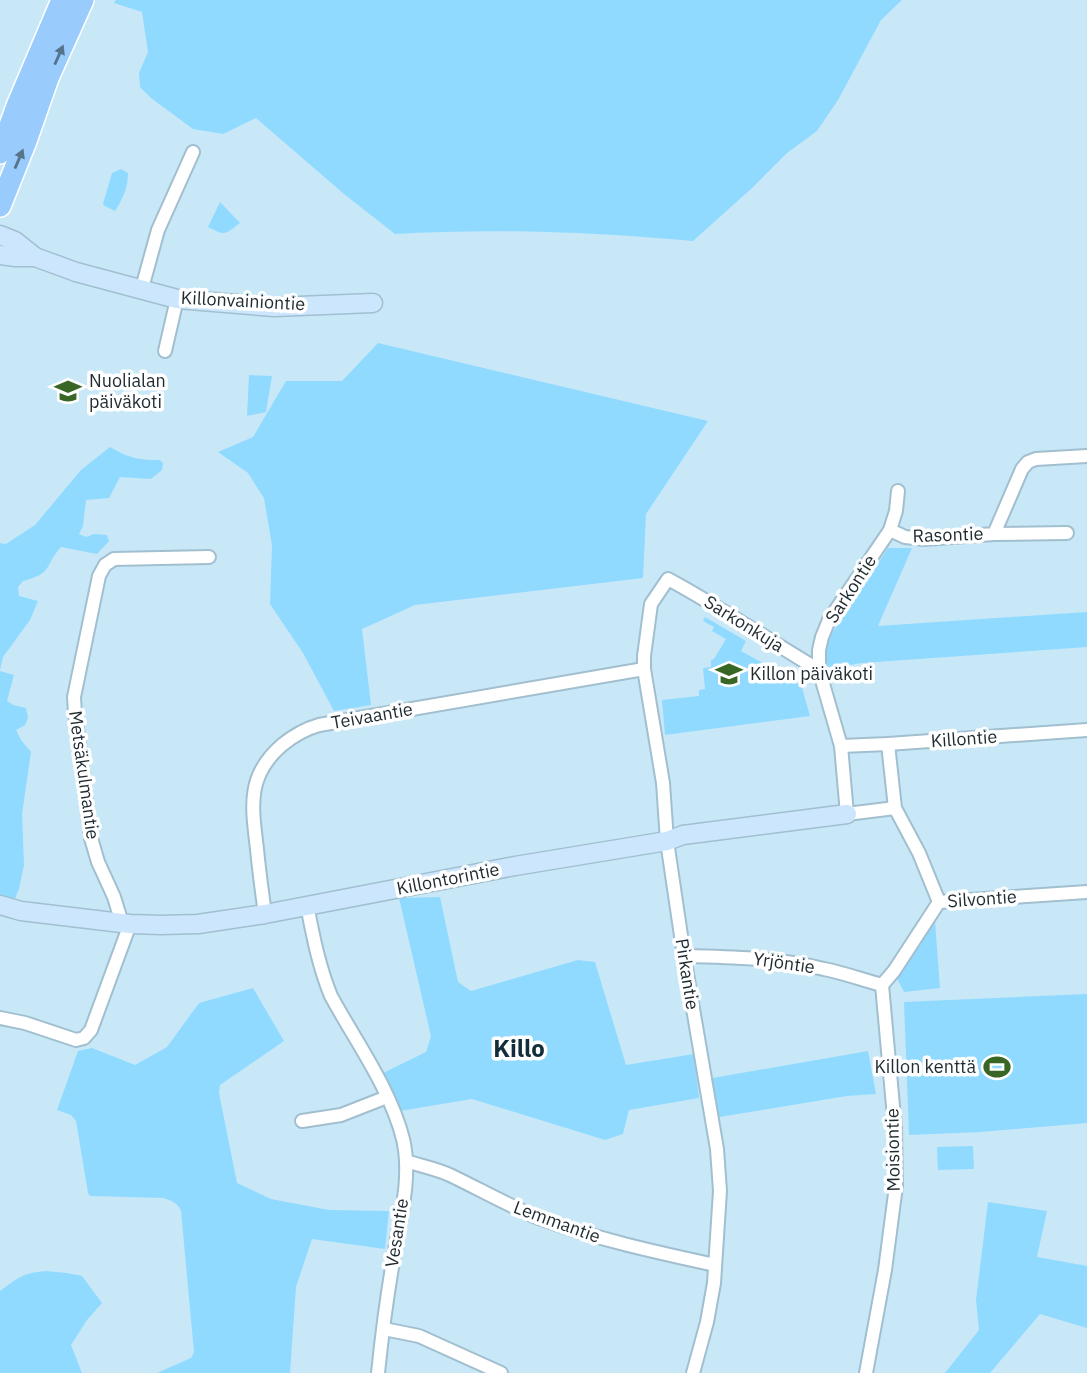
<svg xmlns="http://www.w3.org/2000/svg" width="1087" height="1373" font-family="'IBM Plex Sans',sans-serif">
	<rect width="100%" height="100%" fill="#c8e8f8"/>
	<!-- green -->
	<g fill="#90daff">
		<path d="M116,0H902L881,20L838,100L817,131L787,153L751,189L693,241C593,232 495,228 395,234L344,194L256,118L223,134L193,129L151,98L140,87L139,73L148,52L142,12L114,3Z"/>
		<path d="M121,169L128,173C128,188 123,198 115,211L105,206L103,204L112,173Z"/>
		<path d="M220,202L240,223C224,235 226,236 208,227Z"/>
		<path d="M378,343L708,421L646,514L643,578L415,605L362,629L371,705L334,711L303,653L270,604L272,545L264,498L248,473L218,452L253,437L286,381H342Z"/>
		<path d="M249,375L272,376L266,412L247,416Z"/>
		<path d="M110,447C129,458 138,460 160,460L163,463L162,470L151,479L120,477L109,498L86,500L83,526L79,534L86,537L94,534L107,535L109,541L97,554L61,547C43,567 54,573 23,581L18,587L19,596L38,601L30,620L3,657L0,670V543L6,544L35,525L81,470Z"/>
		<path d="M888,548H912L878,626L1087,612V647L862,663L826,669L827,641Z"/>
		<path d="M705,617L746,641L741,651L801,684L810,716L665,735L662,700L699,696V690L705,689L703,668L711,667V660L714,659L726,639L712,631L714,627L703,621Z"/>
		<path d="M0,671L14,675L7,701L13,705L26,708L28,718L25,725L16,730L21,740L31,752L22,814L24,865L19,889L14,901L0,896Z"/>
		<path d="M440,897L458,982L471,991L578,960L595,962L626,1065L694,1054L699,1098L629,1110L623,1134L605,1140L472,1099L400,1111L383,1073L426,1052L431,1036L399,898Z"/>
		<path d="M935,921L940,988L904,992L895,975Z"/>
		<path d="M253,988L284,1041L220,1085L219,1093L237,1183L271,1199L329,1210L389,1211L385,1249L312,1239L296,1287L290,1373H157L191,1358L194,1352L181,1211C177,1202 172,1201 163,1198L90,1196L88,1193L76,1121L71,1115L57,1110L78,1051L92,1048L135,1065L167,1047L199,1003Z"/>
		<path d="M1087,994V1123L981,1132L909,1135L904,1002Z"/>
		<path d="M868,1051L876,1094L847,1096L713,1118L707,1079Z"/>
		<path d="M973,1146L974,1169L938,1170L937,1147Z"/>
		<path d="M988,1202L1047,1211L1037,1257L1087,1266V1328L1040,1314L990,1373H945L979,1330L976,1300Z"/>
		<path d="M45,1271L67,1273L82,1276L102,1303L87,1320L71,1345L82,1373H0V1291C18,1278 22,1273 45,1271Z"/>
	</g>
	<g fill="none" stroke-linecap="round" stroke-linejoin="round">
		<!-- street casing -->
		<g stroke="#a1bfcf" stroke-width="16">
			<g id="street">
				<path d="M142,288L158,230L193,152"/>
				<path d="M165,351L177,299"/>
				<path d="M890,530L905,537L924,539L994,534L1022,469L1028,462L1036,459L1087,456"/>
				<path d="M994,534L1067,533"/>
				<path d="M888,744L895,808L919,853L939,902L1087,892"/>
				<path d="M841,746L888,744L1087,730"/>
				<path d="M895,808L847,814L841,746L819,670V650L822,637L829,620L890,530L896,511L898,491"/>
				<path d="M307,905C313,936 319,967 331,996C356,1042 390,1088 403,1139C412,1177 400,1218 394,1256C387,1295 382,1334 378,1373"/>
				<path d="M265,914C262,892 259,871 257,849C252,807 246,776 282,745C293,736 305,729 319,725L644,669"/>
				<path d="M122,923L114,897L98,862L91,838L75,713L74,697L99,576L105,565L114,559L209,557"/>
				<path d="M684,956C731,957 778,958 824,969C844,973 863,980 882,985"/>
				<path d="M0,1018L25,1023L76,1040L84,1038L91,1030L130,924"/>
				<path d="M302,1121L341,1115L387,1097"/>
				<path d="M406,1161C421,1166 438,1169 452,1176C481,1190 509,1206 539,1218C596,1239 655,1252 715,1265"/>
				<path d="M384,1329L419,1336L501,1373"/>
				<path d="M693,1373L707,1322L714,1283L720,1191L717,1149L684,956L667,841L663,783L644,669V656L651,604L668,579C720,607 768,640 819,670"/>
				<path d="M866,1373L885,1270L896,1186L895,1128L882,985L894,971L939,902"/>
			</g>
		</g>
		<!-- secondary casing -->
		<g stroke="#a1bfcf" stroke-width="21">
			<g id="secondary">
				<path d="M0,235L15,241L35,257L76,272L177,299L274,307L373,303"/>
				<path d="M0,255L15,257H35"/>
				<path d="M0,905L21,911L130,924L161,925L198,924L265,914L515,866L667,841L683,835L847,814"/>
			</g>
		</g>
		<!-- primary casing -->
		<g stroke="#fff" stroke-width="24">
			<g id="primary">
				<path d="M0,153L17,106L62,0"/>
				<path d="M0,206L26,141L48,78L83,0"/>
			</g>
		</g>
		<!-- street -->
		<use href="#street" stroke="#fff" stroke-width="12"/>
		<!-- secondary -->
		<use href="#secondary" stroke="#cce6fe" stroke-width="18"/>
		<!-- primary -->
		<use href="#primary" stroke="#99ccfc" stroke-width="21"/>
	</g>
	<!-- one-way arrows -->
	<defs><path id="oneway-solid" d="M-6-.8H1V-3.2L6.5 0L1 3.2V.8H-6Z" transform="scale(1.75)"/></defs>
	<g fill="#56738c">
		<use href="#oneway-solid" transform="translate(59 55) rotate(-66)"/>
		<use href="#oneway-solid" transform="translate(19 159) rotate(-67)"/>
	</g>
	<!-- icons -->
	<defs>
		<g id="school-bare" transform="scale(2.1)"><path d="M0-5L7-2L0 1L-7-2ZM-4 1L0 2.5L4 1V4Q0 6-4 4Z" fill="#376625" stroke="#fff" stroke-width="2.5" paint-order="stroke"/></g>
		<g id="stadium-bare" transform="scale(2.1)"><path d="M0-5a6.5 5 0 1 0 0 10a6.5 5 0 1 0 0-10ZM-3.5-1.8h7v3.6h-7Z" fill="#376625" stroke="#fff" stroke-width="2.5" paint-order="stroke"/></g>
	</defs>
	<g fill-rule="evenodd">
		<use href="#school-bare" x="68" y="391"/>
		<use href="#school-bare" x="729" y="674"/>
		<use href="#stadium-bare" x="997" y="1067"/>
	</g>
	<g text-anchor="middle" stroke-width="7" stroke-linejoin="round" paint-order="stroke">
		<!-- street labels -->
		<g font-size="18" fill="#1f2b31" stroke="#fff">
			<text transform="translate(243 301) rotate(3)" y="6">Killonvainiontie</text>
			<text transform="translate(948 535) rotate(-2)" y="6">Rasontie</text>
			<text transform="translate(851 589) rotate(-57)" y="6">Sarkontie</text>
			<text transform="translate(744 624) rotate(32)" y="6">Sarkonkuja</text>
			<text transform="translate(372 716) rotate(-10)" y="6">Teivaantie</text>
			<text transform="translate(964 739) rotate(-4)" y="6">Killontie</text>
			<text transform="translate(84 775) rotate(82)" y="6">Metsäkulmantie</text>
			<text transform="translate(448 879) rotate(-11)" y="6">Killontorintie</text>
			<text transform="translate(982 899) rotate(-4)" y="6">Silvontie</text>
			<text transform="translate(784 963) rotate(8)" y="6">Yrjöntie</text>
			<text transform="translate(687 974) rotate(81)" y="6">Pirkantie</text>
			<text transform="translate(893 1150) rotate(-91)" y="6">Moisiontie</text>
			<text transform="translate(557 1222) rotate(20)" y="6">Lemmantie</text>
			<text transform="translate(397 1233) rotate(-81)" y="6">Vesantie</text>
		</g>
		<!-- poi labels -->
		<g font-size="18" fill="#1f2b31" stroke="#fff" text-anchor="start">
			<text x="89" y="387">Nuolialan<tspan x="89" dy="21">päiväkoti</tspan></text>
			<text x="750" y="680">Killon päiväkoti</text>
			<text x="976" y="1073" text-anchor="end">Killon kenttä</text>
		</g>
		<!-- district labels -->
		<g font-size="24" font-weight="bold" fill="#132d3a" stroke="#fff">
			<text x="519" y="1057">Killo</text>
		</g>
	</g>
</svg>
